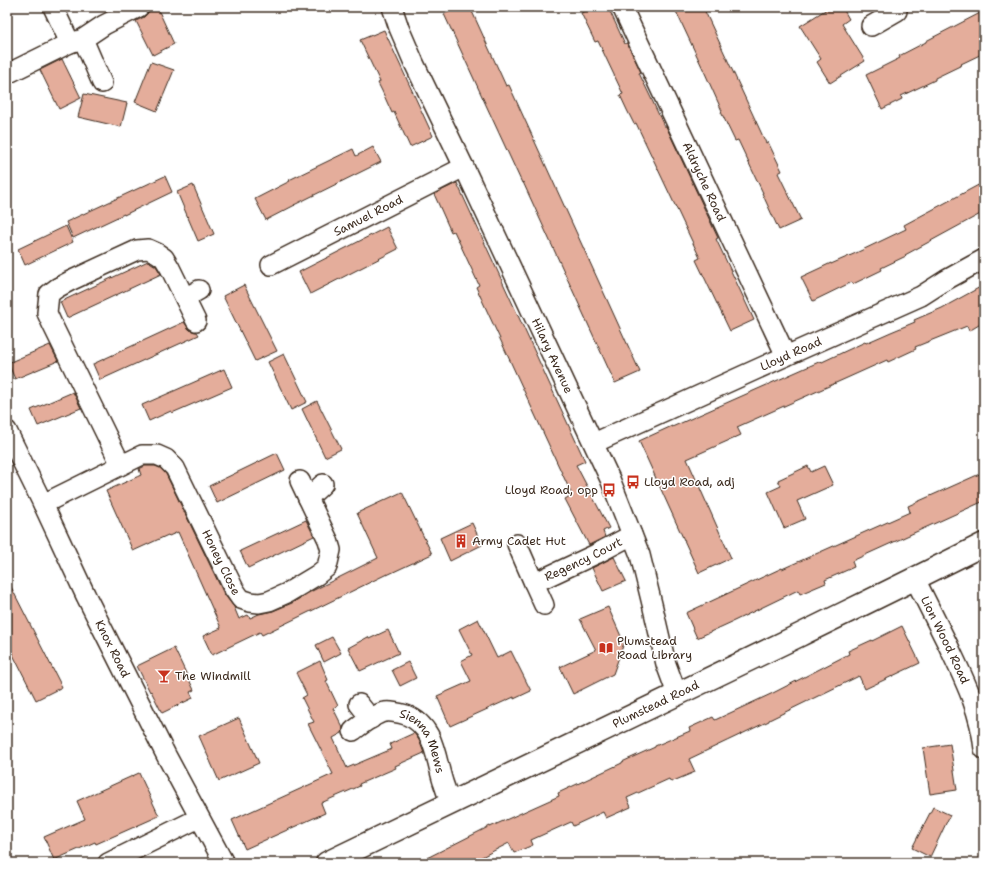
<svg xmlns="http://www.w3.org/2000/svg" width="991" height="870" font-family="'Shantell Sans',sans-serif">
	<rect width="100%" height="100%" fill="#fff"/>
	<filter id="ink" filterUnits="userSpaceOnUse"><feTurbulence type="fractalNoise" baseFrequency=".025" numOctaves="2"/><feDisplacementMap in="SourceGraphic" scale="8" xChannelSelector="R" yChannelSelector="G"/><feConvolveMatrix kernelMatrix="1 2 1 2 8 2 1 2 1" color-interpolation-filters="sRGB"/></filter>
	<g filter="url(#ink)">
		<!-- building -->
		<g fill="#e4ad9b" stroke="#3b2a1e">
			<path d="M150,7H157L174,44L153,55L136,21L144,17L148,13Z"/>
			<path d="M461,7H470L506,86L509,85L640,372L615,383L523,182L522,183L444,14Z"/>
			<path d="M593,7H608L625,44L627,43L641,72L639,73L651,98L664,126H666L718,238L716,239L754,320L730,331L696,260L700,258L636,123L634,124L627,110L620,95L623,94L598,41L595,42L581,13Z"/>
			<path d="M674,7H703L766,143L768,142L782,171L778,173L801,220L779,230L762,193H763L738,140L735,141L721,112L722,111L704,71Z"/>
			<path d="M830,7H842L849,19L842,24L865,61L830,83L817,62L821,59L800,26Z"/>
			<path d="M984,11V53L961,64L962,65L935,78V80L901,96L902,99L882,109L866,75L900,58L899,56L926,42V41Z"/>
			<path d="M384,30L433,136L410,147L394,112L392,113L382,91L378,83L380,82L360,40Z"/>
			<path d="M62,59L81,98L59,109L40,70Z"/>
			<path d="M151,62L174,70L157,111L135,102Z"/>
			<path d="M84,94L127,103L121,127L78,117Z"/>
			<path d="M373,147L381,162L294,205H295L266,220L255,199L290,181L289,180L353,149L356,156Z"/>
			<path d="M165,176L172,192L124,215V214L73,238L66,222Z"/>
			<path d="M984,182V212L905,255L906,256L881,268L882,270L853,284L852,282L813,301L801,277L831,263V264L856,253L906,229L904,225Z"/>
			<path d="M457,183L585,461L576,465L609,528L603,531L605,537L589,545L565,499L572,495L476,287L479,285L454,231L451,232L434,194Z"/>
			<path d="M193,185L214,234L198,241L177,192Z"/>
			<path d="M66,226L73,242L25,265L18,249Z"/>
			<path d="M387,227L398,249L310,294L299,272Z"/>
			<path d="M148,261L156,266L161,274L67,318L60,302Z"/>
			<path d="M244,285L277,351L255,361L223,296Z"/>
			<path d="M984,285V322L969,331L967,326L915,347L916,349L888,362L887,360L847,378L737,427L741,435L687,459L731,558L699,573L639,441L672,426V427L821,361L822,362L865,342L866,343L891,332L915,322L914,320L942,308Z"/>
			<path d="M184,322L190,330L195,332H197L199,335L100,380L93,364Z"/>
			<path d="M50,345L58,361L15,379L8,363Z"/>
			<path d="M284,354L307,402L291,410L268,362Z"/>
			<path d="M224,369L232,387L172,413L171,411L149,421L142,405Z"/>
			<path d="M73,392L81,408L38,426L31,410Z"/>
			<path d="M317,401L341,449L325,457L302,409Z"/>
			<path d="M277,453L285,470L217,503L209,486Z"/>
			<path d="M145,466H155L160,468L166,474L224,594L234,607L239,619L248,615L250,618L259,614L273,611L292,603L310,592L378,558L357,513L402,492L432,554L387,575V574L262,635L260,632L212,655L203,636L221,628L178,532L169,536L168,535L133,551L106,491L141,475L139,469Z"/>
			<path d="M808,466L811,472L824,466L833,485L797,501L805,519L784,528L768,492L781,486L778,480Z"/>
			<path d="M984,472V501L852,561L854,567L825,580L826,583L800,594L798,590L734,621L697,638L686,613L782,568V569L800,561L910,512L908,506Z"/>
			<path d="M306,520L314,536L248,568L240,551Z"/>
			<path d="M472,523L482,545L450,561L440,538Z"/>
			<path d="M614,557L626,581L603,591L592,568Z"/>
			<path d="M7,579L62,687L36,700L7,643Z"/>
			<path d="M608,607L624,643L613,674L573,694L560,667L596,650L580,619Z"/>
			<path d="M478,619L497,658L511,651L531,691L514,699V697L450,726L437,696L471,681L461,661L472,655L459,629Z"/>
			<path d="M902,626L920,663L865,689L859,676L769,720V721L689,759L695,772L671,782L669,779L627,798L631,807L606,818L603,812L573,826L571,822L531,840L533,845L514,853L509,843L470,863H417L490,826V827L559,796L558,793L622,763V762L655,747V746L690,731L689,728L713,717L715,720L773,693L849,654L848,651L872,640V641Z"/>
			<path d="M388,630L399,653L360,671L348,648L368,637L369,639Z"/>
			<path d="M332,637L341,653L324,662L316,645Z"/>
			<path d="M174,648L194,690L190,692L193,698L162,713L151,691L150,692L137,666Z"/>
			<path d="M320,661L328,680L326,681L338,706L333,708L343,728L342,733L333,738L347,768L392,749L390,744L414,733L419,740L424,753L395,766L396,768L359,784L360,786L321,803L325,813L245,849L232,820L333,774L308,724L314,722L302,698L307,695L296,673Z"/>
			<path d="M408,662L416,678L400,686L392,670Z"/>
			<path d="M239,718L259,763L219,781L199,736Z"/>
			<path d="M950,744L957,790L930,794L923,748Z"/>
			<path d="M139,773L159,816L96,844L95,842L54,860L44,837L85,819L77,801Z"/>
			<path d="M933,807L950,815L930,857L912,848Z"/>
		</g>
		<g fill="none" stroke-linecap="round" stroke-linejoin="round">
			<!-- street casing -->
			<g stroke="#3b2a1e" stroke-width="22">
				<g id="street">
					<path d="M53,7L70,43"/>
					<path id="s1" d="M392,7L399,28L414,63L464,167L610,479L640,555L653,608L666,664L677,694"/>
					<path id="s2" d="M622,7L786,356"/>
					<path d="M871,26L897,11"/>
					<path d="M83,39L102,83"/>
					<path d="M7,74L70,43L83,39L104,25L139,7"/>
					<path id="s3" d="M271,265L464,167"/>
					<path d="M185,298L199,290"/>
					<path id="s4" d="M7,431L43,504L86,596L166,755L224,863"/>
					<path id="s5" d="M594,443L786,356L921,296L946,280L984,259"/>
					<path d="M121,465L52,324L47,313L49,294L57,288L70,281L137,250L148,249L157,253L164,258L170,268L196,321"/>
					<path d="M308,498L323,484"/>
					<path id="s6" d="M43,504L142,455H157L166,459L175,468L234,589L241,599L250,602L259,603L269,601L287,593L317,575L327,567L331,550L328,540L300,481"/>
					<path d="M517,544L534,583"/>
					<path id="s7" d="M915,579C926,601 937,623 948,645C964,679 980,710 984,749"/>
					<path id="s8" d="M544,605L534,583L596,554L632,535"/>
					<path d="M359,704L371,719"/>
					<path id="s9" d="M353,731C361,725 376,713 385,712C392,711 399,713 406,715C435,726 435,757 443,782C445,789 448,796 451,802"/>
					<path d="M108,863L199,818"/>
				</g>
			</g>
			<!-- secondary casing -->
			<g stroke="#3b2a1e" stroke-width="25">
				<g id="secondary">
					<path id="s10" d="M327,863C484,786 642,711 800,635C861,605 923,575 984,544"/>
				</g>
			</g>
			<!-- street -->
			<use href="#street" stroke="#fff" stroke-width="19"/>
			<!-- secondary -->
			<use href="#secondary" stroke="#fff" stroke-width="22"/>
		</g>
	</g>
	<!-- icons -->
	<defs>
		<g id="bus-bare" transform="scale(1.08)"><path d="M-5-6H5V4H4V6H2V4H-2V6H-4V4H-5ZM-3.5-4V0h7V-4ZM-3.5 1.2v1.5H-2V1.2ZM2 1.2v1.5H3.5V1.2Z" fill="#c8321e" stroke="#fff" stroke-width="2.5" paint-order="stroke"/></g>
		<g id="building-bare" transform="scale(1.08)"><path d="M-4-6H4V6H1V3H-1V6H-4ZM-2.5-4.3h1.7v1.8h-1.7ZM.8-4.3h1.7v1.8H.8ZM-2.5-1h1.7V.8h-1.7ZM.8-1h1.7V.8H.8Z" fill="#c8321e" stroke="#fff" stroke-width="2.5" paint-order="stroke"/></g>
		<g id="library-bare" transform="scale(1.08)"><path d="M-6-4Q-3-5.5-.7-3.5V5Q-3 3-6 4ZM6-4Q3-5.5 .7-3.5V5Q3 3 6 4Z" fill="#c8321e" stroke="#fff" stroke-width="2.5" paint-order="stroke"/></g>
		<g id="bar-bare" transform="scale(1.08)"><path d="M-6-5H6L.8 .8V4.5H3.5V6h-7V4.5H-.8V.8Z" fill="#c8321e" stroke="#fff" stroke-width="2.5" paint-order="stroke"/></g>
	</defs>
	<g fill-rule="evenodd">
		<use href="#bus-bare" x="633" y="482"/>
		<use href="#bus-bare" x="609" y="490"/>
		<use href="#building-bare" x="461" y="541"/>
		<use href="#library-bare" x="606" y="648"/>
		<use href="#bar-bare" x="164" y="676"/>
	</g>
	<g text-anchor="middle" stroke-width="3" stroke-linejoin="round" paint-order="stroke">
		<!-- street labels -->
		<g font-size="12" fill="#3b2a1e" stroke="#fff">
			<text dy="4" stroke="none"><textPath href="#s2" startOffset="193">Aldryche Road</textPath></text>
			<text dy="4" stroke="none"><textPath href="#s3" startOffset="109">Samuel Road</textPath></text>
			<text dy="4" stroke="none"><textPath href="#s5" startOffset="216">Lloyd Road</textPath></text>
			<text dy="4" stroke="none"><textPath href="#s1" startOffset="384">Hilary Avenue</textPath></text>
			<text dy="4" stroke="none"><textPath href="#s8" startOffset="79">Regency Court</textPath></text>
			<text dy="4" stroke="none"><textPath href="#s6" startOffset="253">Honey Close</textPath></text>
			<text dy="4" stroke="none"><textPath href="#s7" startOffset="68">Lion Wood Road</textPath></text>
			<text dy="4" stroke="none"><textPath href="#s4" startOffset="242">Knox Road</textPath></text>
			<text dy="4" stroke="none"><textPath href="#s10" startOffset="365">Plumstead Road</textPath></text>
			<text dy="4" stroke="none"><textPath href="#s9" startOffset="91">Sienna Mews</textPath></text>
		</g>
		<!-- poi labels -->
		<g font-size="12" fill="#3b2a1e" stroke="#fff" text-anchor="start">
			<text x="644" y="486">Lloyd Road, adj</text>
			<text x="598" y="494" text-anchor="end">Lloyd Road, opp</text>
			<text x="472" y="545">Army Cadet Hut</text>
			<text x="617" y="645">Plumstead<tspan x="617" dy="14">Road Library</tspan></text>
			<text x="175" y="680">The Windmill</text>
		</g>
	</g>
	<!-- margin -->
	<rect width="991" height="870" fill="none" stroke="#fff" stroke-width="24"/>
	<rect x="12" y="12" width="967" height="846" fill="none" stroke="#3b2a1e" stroke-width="1.5" filter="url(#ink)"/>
</svg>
